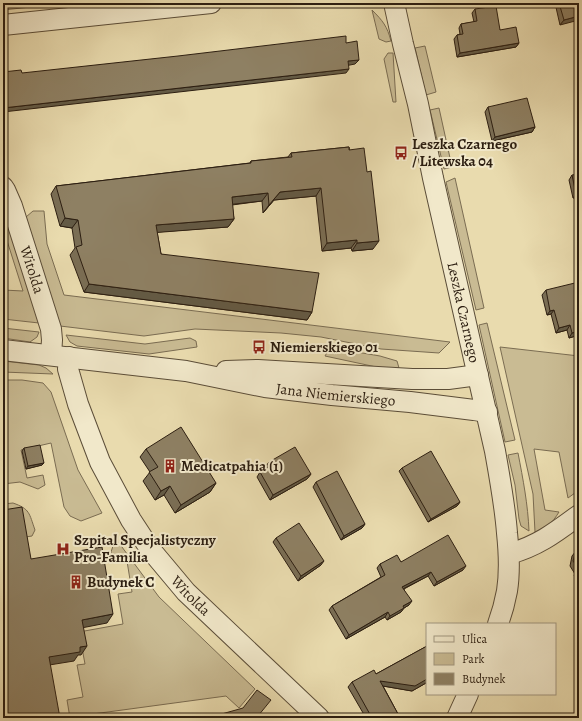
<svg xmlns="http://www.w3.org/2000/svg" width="582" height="721" font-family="Alegreya,serif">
	<rect width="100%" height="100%" fill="#e9dbae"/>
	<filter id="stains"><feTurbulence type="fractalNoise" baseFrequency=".005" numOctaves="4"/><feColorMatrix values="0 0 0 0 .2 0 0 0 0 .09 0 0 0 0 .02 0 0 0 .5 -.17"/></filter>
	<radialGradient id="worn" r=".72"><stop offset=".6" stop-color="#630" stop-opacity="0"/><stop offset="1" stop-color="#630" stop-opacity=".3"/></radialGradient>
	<!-- green -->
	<g fill="#c9bb93" stroke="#7a6c52">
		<path d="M3,3H67L3,10Z"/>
		<path d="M372,10C383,21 387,26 391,41L386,42L379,39Z"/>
		<path d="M425,46L436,92L426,95L415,48Z"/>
		<path d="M388,53H393L396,102H393L384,59Z"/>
		<path d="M439,108L452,167L444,169L430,110Z"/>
		<path d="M455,178L484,308L476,310L446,182Z"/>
		<path d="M3,206L39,320V323L3,319V290L23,291L3,228Z"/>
		<path d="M33,211H44L47,244L64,295L450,342L439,353L381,349L321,337L281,333L195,329L144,336L60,326L26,217Z"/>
		<path d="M487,323L515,440L505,442L479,325Z"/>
		<path d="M3,328L39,332L37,337L30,342L3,338Z"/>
		<path d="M66,335L145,344L190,338L196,341L197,347L149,354L77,346L70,342Z"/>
		<path d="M500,347L579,356V490L568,498L559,452L534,449L545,510L559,512C552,523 548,528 535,532L533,494Z"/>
		<path d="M332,348L339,349L380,356L397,361L399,368H381L325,356L328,351Z"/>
		<path d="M3,361L39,365L46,368L53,374L3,372Z"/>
		<path d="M3,380H22L43,383L51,392L78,470L102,513L81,521L70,516L64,507L51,443L21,450L27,478L43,475L45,485L38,489L20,482L3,484Z"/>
		<path d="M518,453C523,479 528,505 529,531L521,526L519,519L515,485L508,455Z"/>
		<path d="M13,503C30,509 29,513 35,530L32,536L19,538L3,519V504Z"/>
		<path d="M119,543L159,597L255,689L239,708L226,696L78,716V718H70L67,700L83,697L77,665L85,664L79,632L123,624L118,594L132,592L126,555L113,557L111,552L113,546Z"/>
	</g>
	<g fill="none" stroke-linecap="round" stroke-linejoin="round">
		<!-- minor casing -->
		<g stroke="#5b4d38" stroke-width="22">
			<g id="minor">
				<path id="s1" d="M394,3L403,44L418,104L433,178L495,451C500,479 505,506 507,533C509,552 510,572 507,591C505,602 502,613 498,624"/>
				<path d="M3,25L211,3"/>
				<path id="s2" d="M3,187L5,190L12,206L51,329L52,340L51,355"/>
				<path id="s3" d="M3,350L186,371L265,387L332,395L410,402L474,410L487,412"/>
				<path id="s4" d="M69,357L68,369L78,404L100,462L131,520L150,549L186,592L319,718"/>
				<path d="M226,371L258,370L412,379H448L478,375"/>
				<path d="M509,554C538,546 556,532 579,515"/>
				<path d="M457,718L468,694"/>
			</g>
		</g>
		<!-- minor -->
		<use href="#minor" stroke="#f1e8ca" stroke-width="20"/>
	</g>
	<!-- wall -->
	<g fill="#7a6e55" stroke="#2c1e11">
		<path d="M555,3H579L560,25Z"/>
		<path d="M475,9L500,30L519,43L516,47L457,57L454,39L457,35L460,34L459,28L461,24L474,22L472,13Z"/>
		<path d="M488,107L535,127L532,132L492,141L485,112Z"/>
		<path d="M349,147L373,249L352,251L351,248L322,251L316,196L274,200L263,213L262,201L232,205L234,219L228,227L157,232L161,254L312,312L307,320L84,292L70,255L75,248L72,228L60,226L51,194L56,186L250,163L251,161L288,157L291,153Z"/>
		<path d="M572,175L579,197L573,198L569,180Z"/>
		<path d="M546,290L579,335L569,338L567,330L556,333L551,314L547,315L542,295Z"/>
		<path d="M24,448L44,463L42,465L26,469L22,451Z"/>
		<path d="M146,449L216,483L210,492L175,513L164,495L155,500L143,481L150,472L140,457Z"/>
		<path d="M269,462L311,474L307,479L270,500L257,477L260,472L267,468L266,466Z"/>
		<path d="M402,468L460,502L457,506L428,522L399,471Z"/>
		<path d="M316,482L365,524L362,528L341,540L313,487Z"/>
		<path d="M276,538L321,565L298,581L273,542Z"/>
		<path d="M579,549V584L574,575L575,574L570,566L572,556L576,551Z"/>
		<path d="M401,562L463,570L434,586L428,576L404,589L409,605L404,608L401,612L387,620L385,617L346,639L329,610L332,606L381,577L377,568L380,564Z"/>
		<path d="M427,646V683L426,684V683L412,691L383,686L398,714L395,718H366L348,687L352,682L376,674Z"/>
	</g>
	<!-- shaded-wall -->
	<g fill="#635a45" stroke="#2c1e11">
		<path d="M579,16V20L560,25L564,20Z"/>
		<path d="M519,43L516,47L457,57L460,53Z"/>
		<path d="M359,60L355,64L345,66L348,61Z"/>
		<path d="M349,69L346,73L3,112V108Z"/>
		<path d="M535,127L532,132L492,141L495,137Z"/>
		<path d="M321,188L316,196L274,200L263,213L269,205L280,192Z"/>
		<path d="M268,193L262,201L226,205L232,197Z"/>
		<path d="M579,193V197L573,198L576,194Z"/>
		<path d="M65,218L78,220L72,228L60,226Z"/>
		<path d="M234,219L228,227L150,233L156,225Z"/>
		<path d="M357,240L351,248L322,251L327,243Z"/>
		<path d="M379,241L373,249L352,251L357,243Z"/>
		<path d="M89,284L312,312L307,320L84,292Z"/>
		<path d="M554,310L551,314L547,315L550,311Z"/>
		<path d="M570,325L567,330L556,333L559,328Z"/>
		<path d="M579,331V335L569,338L572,333Z"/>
		<path d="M44,463L42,465L26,469L28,466Z"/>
		<path d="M311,474L307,479L270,500L273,495Z"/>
		<path d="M216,483L210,492L175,513L181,505Z"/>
		<path d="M170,486L164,495L155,500L161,491Z"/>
		<path d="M460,502L457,506L428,522L431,519Z"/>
		<path d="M365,524L362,528L341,540L344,536Z"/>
		<path d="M324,561L321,565L298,581L301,576Z"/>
		<path d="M466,566L463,570L434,586L437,582Z"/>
		<path d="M431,572L428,576L399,591L402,587Z"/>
		<path d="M412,601L409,605L404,608L401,612L387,620L390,616L403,606Z"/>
		<path d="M388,612L385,617L346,639L349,635Z"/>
		<path d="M113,614L107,623L76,629L82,620Z"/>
		<path d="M87,646L81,655H78L74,661L43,666L49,657L80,647Z"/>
		<path d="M427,679V681L426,683L412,691L377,685L380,681Z"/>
		<path d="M398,714L395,718H391Z"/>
	</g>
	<!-- building -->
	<g fill="#8e8063" stroke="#2c1e11">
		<path d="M559,3H579V16L564,20Z"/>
		<path d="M496,6L500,30L516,27L519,43L460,53L457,35L463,34L461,24L477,21L475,9Z"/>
		<path d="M346,36V43L357,41L359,60L348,61L349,69L3,108V72L21,70L22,73L178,56Z"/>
		<path d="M527,98L535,127L495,137L488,107Z"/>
		<path d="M349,147V150L364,148L367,172L371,171L379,241L357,243V240L327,243L321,188L280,192L269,205L268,193L232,197L234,219L156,225L161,254L319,273L312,312L89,284L76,247L82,245L78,220L65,218L56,186L251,163V161L292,157L291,153Z"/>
		<path d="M579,174V193L576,194L572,175Z"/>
		<path d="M579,282V331L572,333L570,325L559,328L554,310L550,311L546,290Z"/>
		<path d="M181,427L216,483L181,505L170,486L161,491L149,472L158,467L146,449Z"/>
		<path d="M40,445L44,463L28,466L24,448Z"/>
		<path d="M295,447L311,474L273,495L260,472L271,466L269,462Z"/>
		<path d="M431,451L460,502L431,519L402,468Z"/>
		<path d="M337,471L365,524L344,536L316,482Z"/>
		<path d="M22,507L31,559L102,547L113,614L82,620L87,646L80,647V652L49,657L60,718H3V510Z"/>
		<path d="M299,523L324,561L301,576L276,538Z"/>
		<path d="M448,535L466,566L437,582L431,572L402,587L412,601L403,606L404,608L390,616L388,612L349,635L332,606L385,575L380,564L397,555L401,562Z"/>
		<path d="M579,549V574L577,571L579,569L573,561L576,551Z"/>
		<path d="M427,646V679L415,686L380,681L398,714L391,718H372L352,682L374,670L376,674Z"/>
		<path d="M257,690L271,700L258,716L259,718H218V715L243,708Z"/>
	</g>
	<!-- icons -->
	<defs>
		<g id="bus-bare" transform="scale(1.08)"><path d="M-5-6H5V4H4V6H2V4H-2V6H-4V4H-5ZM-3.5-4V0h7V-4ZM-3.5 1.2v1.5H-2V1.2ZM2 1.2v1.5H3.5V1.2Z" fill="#8f2418" stroke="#f1e8ca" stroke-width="2.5" paint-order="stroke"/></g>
		<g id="building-bare" transform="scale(1.08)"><path d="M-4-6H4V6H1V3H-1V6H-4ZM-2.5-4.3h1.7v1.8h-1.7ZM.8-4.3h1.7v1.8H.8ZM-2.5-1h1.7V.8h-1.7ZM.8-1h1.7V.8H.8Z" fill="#8f2418" stroke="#f1e8ca" stroke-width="2.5" paint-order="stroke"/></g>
		<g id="hospital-bare" transform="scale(1.08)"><path d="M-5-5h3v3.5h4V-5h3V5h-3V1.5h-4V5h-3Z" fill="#8f2418" stroke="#f1e8ca" stroke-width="2.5" paint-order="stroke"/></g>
	</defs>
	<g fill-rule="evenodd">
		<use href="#bus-bare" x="401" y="153"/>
		<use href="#bus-bare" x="259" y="347"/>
		<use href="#building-bare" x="170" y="466"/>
		<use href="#hospital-bare" x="63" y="549"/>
		<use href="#building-bare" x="76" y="582"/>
	</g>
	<g text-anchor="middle" stroke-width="4" stroke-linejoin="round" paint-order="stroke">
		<!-- poi labels -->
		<g font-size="15" font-weight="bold" fill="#2c1e11" stroke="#f1e8ca" text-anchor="start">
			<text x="412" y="149">Leszka Czarnego<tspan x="412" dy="17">/ Litewska 04</tspan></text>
			<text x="270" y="352">Niemierskiego 01</text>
			<text x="181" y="471">Medicatpahia (1)</text>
			<text x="74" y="545">Szpital Specjalistyczny<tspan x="74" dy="17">Pro-Familia</tspan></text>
			<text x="87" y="587">Budynek C</text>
		</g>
		<!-- street labels -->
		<g font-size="15" fill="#2c1e11" stroke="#f1e8ca">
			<text dy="5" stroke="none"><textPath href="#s2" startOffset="88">Witolda</textPath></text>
			<text dy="5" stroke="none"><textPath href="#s1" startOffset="317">Leszka Czarnego</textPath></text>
			<text dy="5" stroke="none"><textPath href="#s3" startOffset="336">Jana Niemierskiego</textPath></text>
			<text dy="5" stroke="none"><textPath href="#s4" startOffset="273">Witolda</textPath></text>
		</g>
	</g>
	<!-- margin -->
	<rect width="582" height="721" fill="none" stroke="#e9dbae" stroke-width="16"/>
	<rect x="4" y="4" width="574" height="713" fill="none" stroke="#2c1e11" stroke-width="2"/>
	<rect x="8" y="8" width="566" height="705" fill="none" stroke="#2c1e11"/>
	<!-- legend -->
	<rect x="426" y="623" width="130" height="72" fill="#f1e8ca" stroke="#a29780"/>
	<rect x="434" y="636" width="20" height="6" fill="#f1e8ca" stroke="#a29780"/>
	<text x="462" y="643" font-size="12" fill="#2c1e11">Ulica</text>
	<rect x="434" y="653" width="20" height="12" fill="#c9bb93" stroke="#a29780"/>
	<text x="462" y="663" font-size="12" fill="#2c1e11">Park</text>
	<rect x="434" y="673" width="20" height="12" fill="#8e8063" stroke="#a29780"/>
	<text x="462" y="683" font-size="12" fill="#2c1e11">Budynek</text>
	<rect width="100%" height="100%" filter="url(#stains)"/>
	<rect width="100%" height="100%" fill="url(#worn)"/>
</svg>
